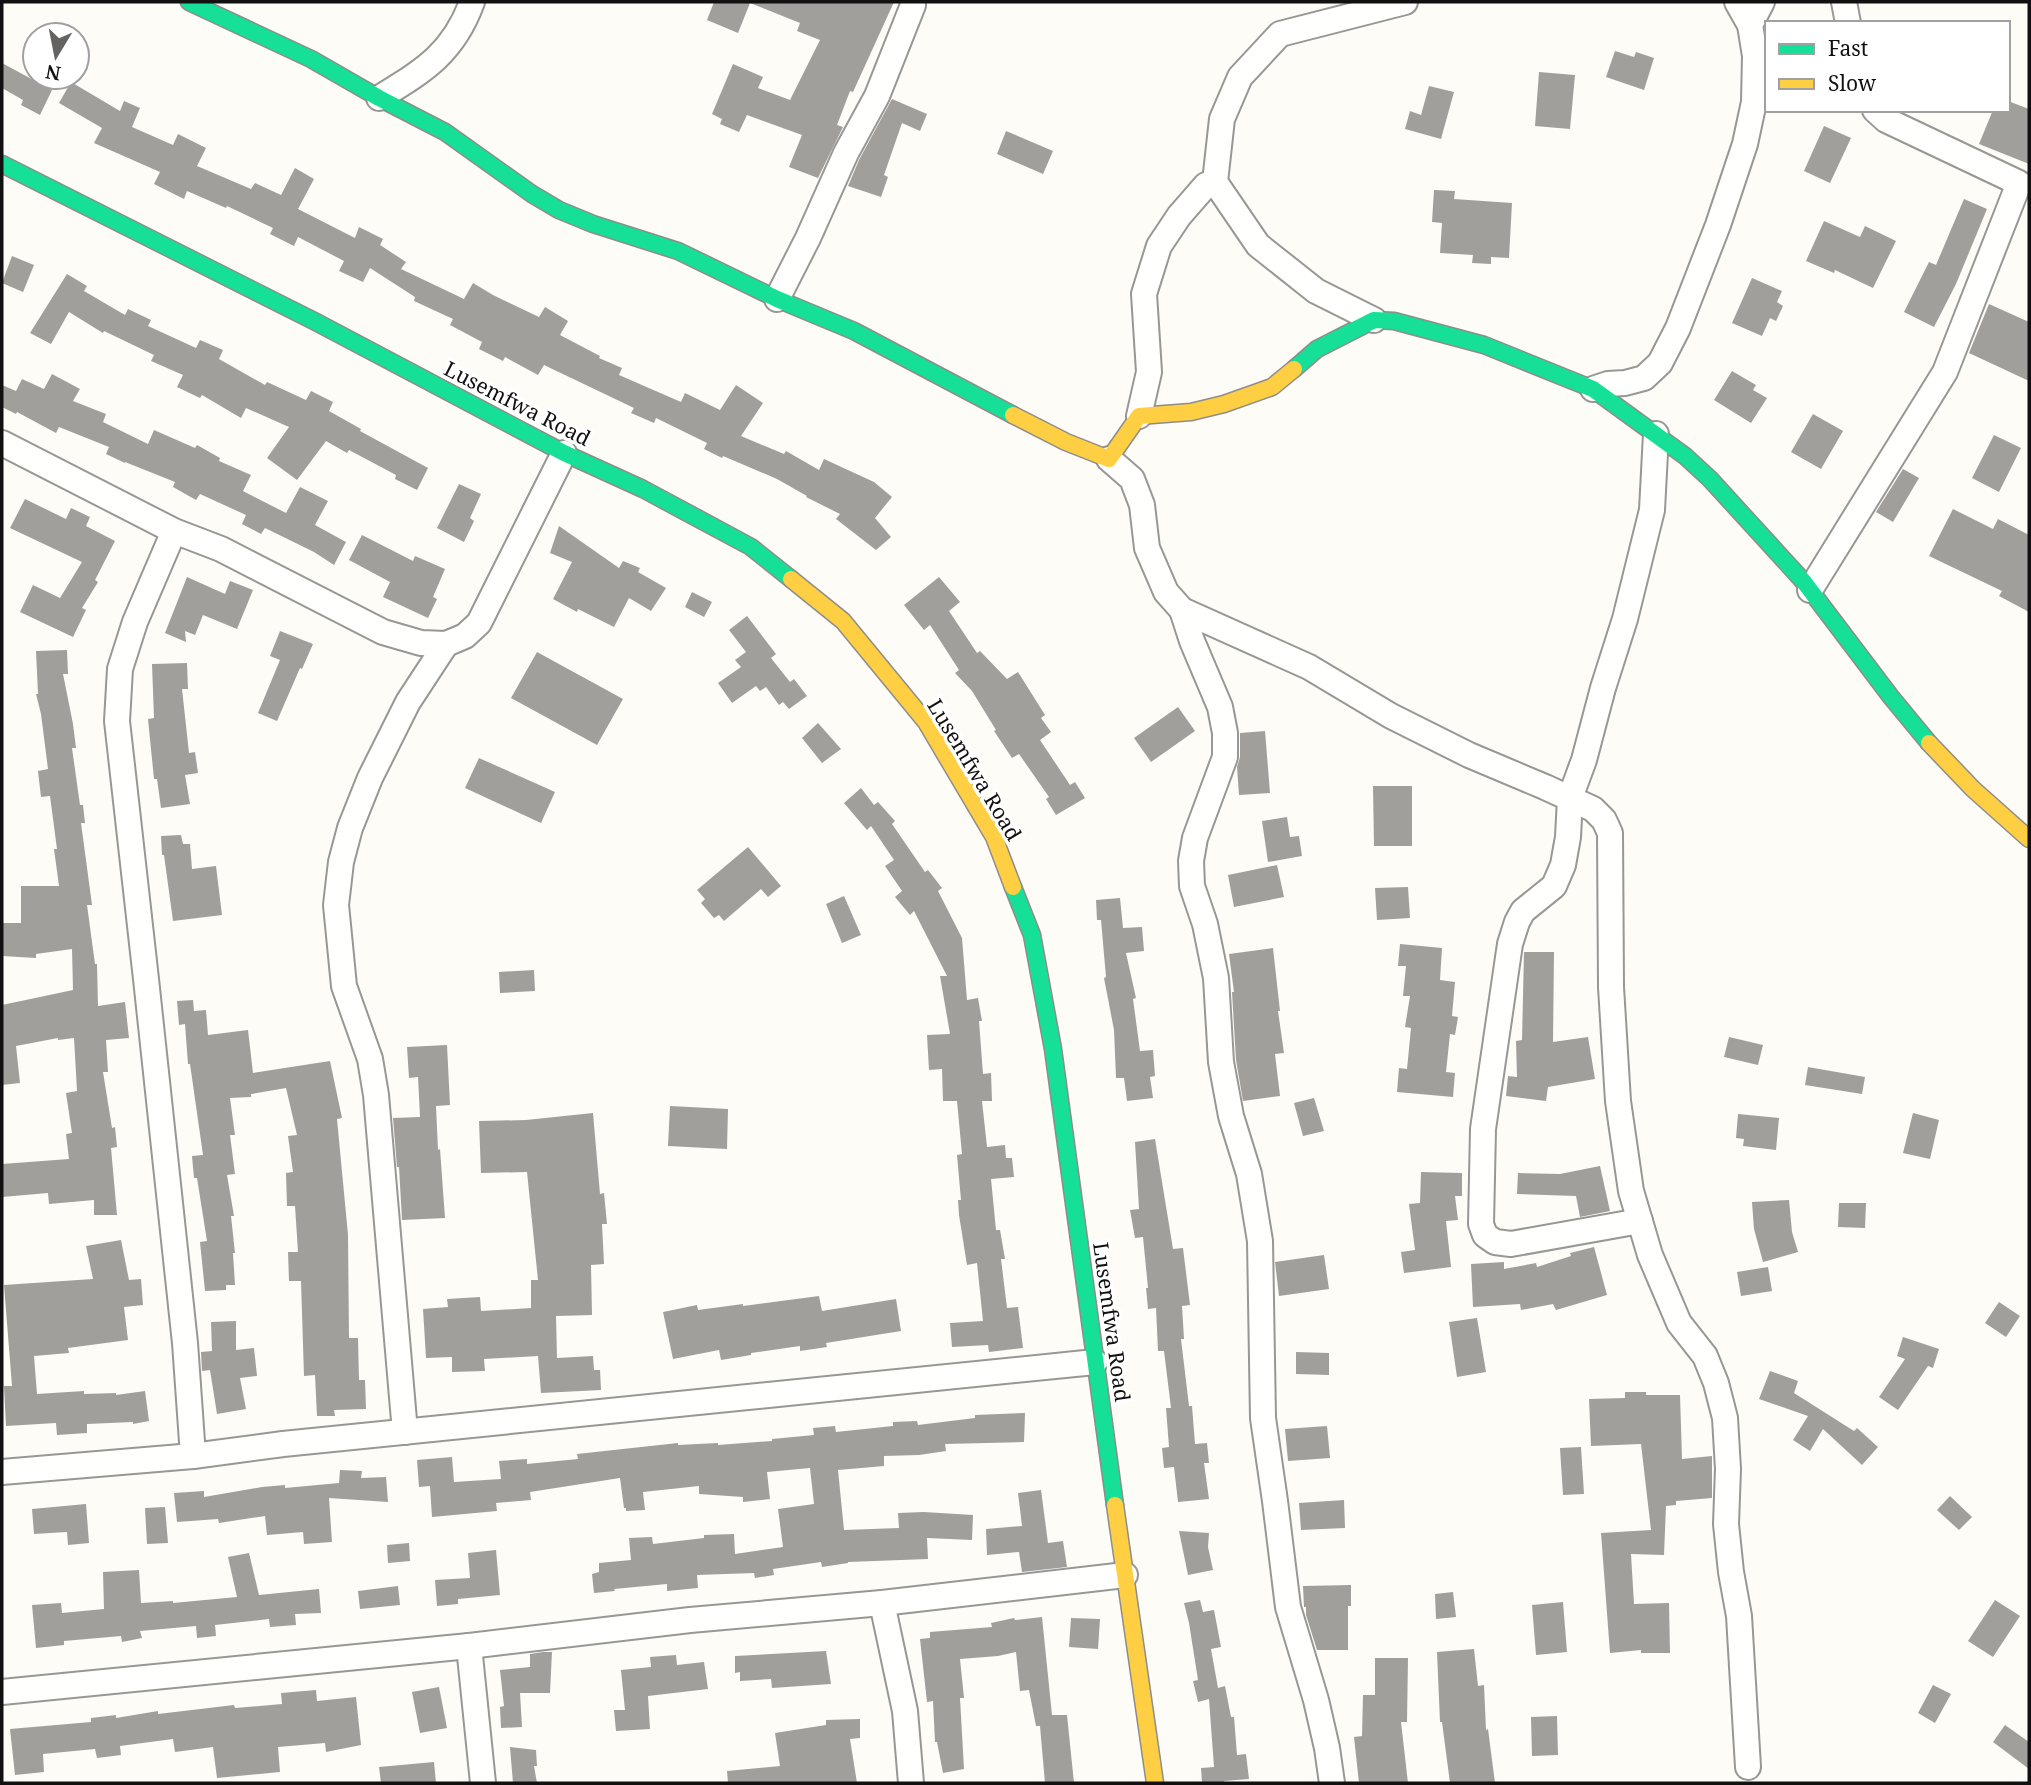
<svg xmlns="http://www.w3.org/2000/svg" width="2031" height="1785" font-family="'Noto Serif',serif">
	<rect width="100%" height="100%" fill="#fdfcf7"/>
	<!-- building -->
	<g fill="#a19f9c">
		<path d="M714,2H894L853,92L850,91L837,125L843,127L818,178L789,167L802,135L747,115L739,132L720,124L722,119L712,114L733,64L763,77L758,88L790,100L820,40L797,31L800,23L750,3L738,33L707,20Z"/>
		<path d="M1615,51L1634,57L1636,52L1654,58L1644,90L1606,77Z"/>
		<path d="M2,63L52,90L40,115L21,105L23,100L2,88Z"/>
		<path d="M1539,72L1575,75L1570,129L1535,126Z"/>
		<path d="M71,82L120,111L124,101L140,108L132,127L173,145L178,134L206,148L197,166L251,189L255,183L281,195L295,168L314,179L298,209L355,238L359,227L383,239L380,245L406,262L401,269L464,299L473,283L493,295L539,317L545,307L568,321L560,335L600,356L599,358L622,368L619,375L681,402L685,393L720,410L736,385L763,403L741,436L784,454L786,451L819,470L824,459L874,482L892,497L875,518L891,537L876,550L836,519L840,514L806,497L807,496L777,479L723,456L722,458L704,449L707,443L656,418L654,423L631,413L634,408L544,365L538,375L505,357L503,361L479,349L482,342L450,325L453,319L414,301L415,297L370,268L363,282L339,271L344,261L298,237L294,246L270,234L273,228L227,206L226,208L187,191L184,199L154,184L160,172L94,143L102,128L59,103Z"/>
		<path d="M1429,86L1454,92L1441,139L1405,129L1410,111L1421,115Z"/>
		<path d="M892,99L927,114L920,131L902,123L884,175L888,177L881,197L848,186L859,160Z"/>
		<path d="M2008,101L2029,109V164L1979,144L1993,110H2008Z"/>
		<path d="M1824,126L1851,138L1830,183L1804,171Z"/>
		<path d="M1006,131L1053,151L1043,174L997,154Z"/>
		<path d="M1434,190L1455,191L1454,199L1512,203L1509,258L1491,257V264L1472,263L1473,255L1440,253L1442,223L1432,222Z"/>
		<path d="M1964,199L1987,209L1956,284L1934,327L1904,312L1929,262L1936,265Z"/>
		<path d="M1824,221L1860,237L1865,226L1896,241L1873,288L1835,270L1834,273L1806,261Z"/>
		<path d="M12,256L34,265L23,292L2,283Z"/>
		<path d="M67,274L87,286L84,291L125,315L128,309L151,320L148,326L196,348L200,340L223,350L219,359L265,385L267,382L306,400L311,391L333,402L329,411L361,429L360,431L428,468L417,490L395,479L396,475L349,450L347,453L326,441L297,480L267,458L289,427L246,408L241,418L202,395L200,398L177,387L183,375L151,361L154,355L104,331L103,333L69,312L51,344L30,333Z"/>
		<path d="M1752,278L1782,291L1777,302L1783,306L1776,321L1770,318L1762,336L1732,323Z"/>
		<path d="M1989,304L2029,322V381L1969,353Z"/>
		<path d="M1732,371L1756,385L1753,390L1767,398L1751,423L1714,400Z"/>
		<path d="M52,374L80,389L73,401L106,414L103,422L148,444L154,430L195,448L197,445L220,458L219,461L251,475L243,491L286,513L300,487L328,501L315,525L346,542L334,565L314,552L265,528L261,534L242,524L246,515L200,494L196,500L173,487L175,482L125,462V463L106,454L109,447L59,427L56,433L17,412L16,414L2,407V385L16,391L22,379L44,389Z"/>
		<path d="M1813,414L1843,431L1821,469L1791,452Z"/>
		<path d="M1994,435L2021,448L1999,492L1972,478Z"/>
		<path d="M1903,469L1919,478L1893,522L1876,512Z"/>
		<path d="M459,484L481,494L470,518L474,521L464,542L437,528Z"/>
		<path d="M25,499L66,519L71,508L90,517L86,526L115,541L95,580L98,582L82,608L86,610L73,637L20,612L33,585L60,598L82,562L10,528Z"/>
		<path d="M1953,509L1993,529L1998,519L2029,535V612L1999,596L2002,591L1929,556Z"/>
		<path d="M559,526L619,568L623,561L640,568L638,572L666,588L651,611L629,598L614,627L578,609L577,612L553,599L572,562L550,553Z"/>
		<path d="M362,535L413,561L415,556L445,569L433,597L437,599L428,618L383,597L390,582L349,560Z"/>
		<path d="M187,577L225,594L230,581L253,590L237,629L203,615L195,635L185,631L186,642L165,633Z"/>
		<path d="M939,577L960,602L949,611L977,653L980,651L1007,679L1018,672L1045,715L1041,718L1051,732L1040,740L1070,785L1075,782L1085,798L1056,815L1046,799L1049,797L1019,754L1012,758L994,731L996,730L972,691L955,673L959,670L930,625L924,630L904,605Z"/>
		<path d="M692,592L712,602L704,617L685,607Z"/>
		<path d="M747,616L776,654L771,658L790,682L794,679L807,696L789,709L783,702L779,705L766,687L760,691L756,686L732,703L718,683L741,667L735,660L746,652L729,630Z"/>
		<path d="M280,631L313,644L302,669L300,668L277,721L258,713L280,660L270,656Z"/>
		<path d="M67,650L68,674H63L73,724L76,748H72L80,805H83L85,823H81L92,905H87L95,964H97L98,1006L125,1002L129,1038L106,1040L108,1072H103L112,1128L115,1127L117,1147L111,1148L117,1215H94V1200L49,1204L48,1193L2,1197V1164L69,1159L66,1134L72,1133L66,1093L77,1091L74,1038L58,1040V1038L16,1046L20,1083L2,1085V1005L73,990L72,949L36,954V958L2,956V923H21V886H59L54,849H57L50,796L41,797L38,771L48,769L41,714L36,694H38L36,651Z"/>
		<path d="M537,652L623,699L597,745L511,698Z"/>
		<path d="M187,663L188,689H182L189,753L195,752L198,773L185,775L190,804L161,808L157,779H154L148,719L154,718L152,664Z"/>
		<path d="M1178,707L1195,731L1151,762L1134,738Z"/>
		<path d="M818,723L841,749L822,763L802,738Z"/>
		<path d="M1265,731L1270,793L1239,795L1237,767L1240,757V733Z"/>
		<path d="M479,758L555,792L541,823L465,788Z"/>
		<path d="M1373,786H1412V846H1374Z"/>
		<path d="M861,788L874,805L878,802L895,821L892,824L925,872L928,870L942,888L938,891L962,938L967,1000L978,998L982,1021H979L983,1074L991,1073L992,1101H982L987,1147L1005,1145L1006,1158H1012L1014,1177L991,1179L996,1230H1000L1005,1259H1001L1007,1308L1018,1307L1023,1348L989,1352L988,1345L952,1347L950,1323L983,1321L977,1263L967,1265L959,1215L958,1200H961L957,1155L962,1154L957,1101H943L942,1069L929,1070L927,1035L950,1034L940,976H947L914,911L910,915L895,897L902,891L885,866L894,860L871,826L867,830L844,803Z"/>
		<path d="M1287,817L1290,837L1299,836L1302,856L1268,862L1262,821Z"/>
		<path d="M181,835L183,844H190L192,869L216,866L222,915L173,921L164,855H162L161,836Z"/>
		<path d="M748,847L781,886L768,897L761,889L724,921L719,915L714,918L701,903L705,899L697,890Z"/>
		<path d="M1277,865L1284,897L1234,907L1228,875Z"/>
		<path d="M1408,887L1410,918L1377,920L1375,888Z"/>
		<path d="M844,896L861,935L842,943L826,904Z"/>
		<path d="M1120,898L1123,928L1142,927L1144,951L1126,953L1136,998L1133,999L1140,1051L1153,1050L1155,1076L1150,1077L1153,1098L1127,1101L1124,1078H1116L1114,1030L1104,978L1106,977L1101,920H1097L1096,900Z"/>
		<path d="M1400,944L1442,948L1440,980L1455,982L1452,1016L1458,1017L1455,1035L1450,1034L1446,1072L1455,1073L1453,1097L1397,1092L1399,1068L1407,1069L1411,1028L1405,1027L1410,996H1403L1406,966H1398Z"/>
		<path d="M1273,948L1280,1011H1278L1284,1053L1275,1054L1280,1096L1243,1101L1236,1060L1232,992H1234L1229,954Z"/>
		<path d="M1524,952H1554L1553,1042L1588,1037L1595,1079L1548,1087L1546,1101L1506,1096L1508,1076L1517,1077L1516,1041L1522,1040Z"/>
		<path d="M534,970L535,991L500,993L499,972Z"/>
		<path d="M193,1000L194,1011L206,1010L208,1035L248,1030L253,1073L330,1061L342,1118L337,1119L348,1235L349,1338H358L359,1380H365L366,1409L334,1410L335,1416H317L315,1375L304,1376L301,1281H289L288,1252H298L295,1206H287L286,1173L293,1172L288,1136L297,1135L286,1088L251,1094V1097L230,1098L235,1135H230L235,1174L227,1175L234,1216H231L235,1253H233L235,1285H226V1290L205,1291L200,1242L207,1241L197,1178H194L192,1156L203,1155L190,1064H188L185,1024L179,1025L177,1001Z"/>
		<path d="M1729,1037L1763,1045L1758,1065L1724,1057Z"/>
		<path d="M447,1045L450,1105L436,1106L438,1150L440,1149L445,1218L402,1220L399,1167H397L393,1118L420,1117L418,1077L409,1078L407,1047Z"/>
		<path d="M1808,1067L1865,1077L1862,1094L1805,1085Z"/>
		<path d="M1314,1098L1324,1131L1303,1136L1294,1103Z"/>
		<path d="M670,1106L728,1109L727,1149L668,1146Z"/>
		<path d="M593,1113L600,1194L604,1193L607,1224H602L604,1264L591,1265L592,1315L556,1316L557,1358L593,1356L594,1370H600L601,1390L541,1393L538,1356L484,1359L485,1371L452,1372V1357L426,1358L423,1309L448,1307L447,1299L480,1297L481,1311L531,1308V1280H538L527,1172L481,1173L479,1121L526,1120Z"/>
		<path d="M1913,1113L1939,1120L1930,1159L1903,1153Z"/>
		<path d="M1738,1114L1779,1118L1776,1150L1743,1146L1744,1139L1736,1138Z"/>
		<path d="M1155,1139L1173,1249L1183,1248L1190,1305L1182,1306L1184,1339H1181L1189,1406H1192L1195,1444L1207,1443L1209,1463H1204L1209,1499L1178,1502L1174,1467L1164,1468L1162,1448L1169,1447L1166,1408H1171L1164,1351H1158L1156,1308L1148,1309L1146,1288H1148L1143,1237L1135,1238L1130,1210L1139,1209L1135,1142Z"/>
		<path d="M1600,1166L1610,1211L1580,1217L1576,1196L1517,1194L1518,1173L1560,1174Z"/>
		<path d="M1421,1172L1462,1173V1196H1455L1458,1220L1446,1221L1451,1267L1404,1273L1401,1252L1415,1250L1409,1204L1420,1203Z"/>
		<path d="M1789,1200L1792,1232L1798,1252L1763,1262L1754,1229L1752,1202Z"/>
		<path d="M1839,1203H1866L1865,1228L1838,1227Z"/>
		<path d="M121,1240L129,1280L141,1279L143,1305L124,1307L128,1340L68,1348L69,1353L34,1356L37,1394L84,1391V1394L116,1393V1395L145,1391L149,1421L133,1424V1422L87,1424V1433L57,1435L56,1423L6,1426L4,1386H12L4,1285L93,1279L86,1246Z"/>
		<path d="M1594,1247L1607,1295L1556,1310L1553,1304L1521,1310L1520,1304L1473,1307L1471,1264L1504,1262V1269L1536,1263L1537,1267L1571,1256L1570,1253Z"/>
		<path d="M1324,1255L1329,1289L1279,1296L1275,1262Z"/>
		<path d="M1768,1267L1772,1291L1741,1296L1737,1272Z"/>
		<path d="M819,1296L822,1311L896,1299L901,1331L826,1343L827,1347L800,1351V1346L751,1353V1355L721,1360L719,1350L673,1359L663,1312L697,1305L698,1310L743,1304V1306Z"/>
		<path d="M1999,1302L2020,1316L2006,1337L1985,1323Z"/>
		<path d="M1477,1318L1486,1372L1457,1377L1449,1322Z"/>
		<path d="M236,1321V1350L254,1348L257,1376L240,1378L246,1409L217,1414L210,1370L202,1371L201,1352L212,1351L211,1322Z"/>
		<path d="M1903,1337L1939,1349L1933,1368L1928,1366L1898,1410L1879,1397L1905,1359L1897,1356Z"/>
		<path d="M1296,1352L1329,1353V1375L1296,1374Z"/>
		<path d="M1770,1371L1798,1381L1794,1393L1854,1431L1857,1428L1878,1447L1862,1465L1823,1429L1810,1451L1793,1440L1808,1416L1759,1399Z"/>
		<path d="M1625,1392H1646V1395H1680L1682,1459L1712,1456V1498L1676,1501V1505L1666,1506L1664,1555L1631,1554L1634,1604L1669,1603L1670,1653H1641V1650L1610,1653L1601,1533L1651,1530L1641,1444L1591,1446L1589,1399L1625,1398Z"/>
		<path d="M1025,1413L1024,1442L945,1444L946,1451L919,1455L884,1456V1466L838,1470L844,1530L899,1528L898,1513L924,1512L973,1515L972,1540L927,1538L928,1559L848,1562V1563L822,1567L821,1562L773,1569L774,1575L755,1578L754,1573L697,1575L698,1588L667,1591V1584L614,1589L615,1591L594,1593L592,1574L599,1572V1563L631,1560L629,1538L652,1537L653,1544L704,1538V1535L734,1534L735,1554L783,1547L778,1509L814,1504L810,1468L767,1472L770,1499L743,1502V1497L699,1494V1486L643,1492L645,1510L626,1511V1508H624L620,1478L530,1492L531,1500L496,1503L497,1511L432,1517L430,1486L419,1487L417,1460L452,1457L454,1482L501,1479L499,1461L527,1459V1464L578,1459L577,1454L678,1443V1445L718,1443V1445L772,1441V1439L814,1435L813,1428L835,1426L836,1432L893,1426V1422L917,1421L918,1425L975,1418V1415Z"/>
		<path d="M1327,1426L1330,1458L1288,1461L1285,1429Z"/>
		<path d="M1581,1447L1584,1494L1563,1495L1560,1448Z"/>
		<path d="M340,1470L362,1471L361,1478L386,1477L388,1502L329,1498L332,1542L304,1544L303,1532L267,1535L265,1516L219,1523L218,1519L177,1522L174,1493L204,1491V1497L262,1487L285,1485V1488L339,1483Z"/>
		<path d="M1041,1490L1048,1543L1063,1541L1067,1567L1022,1572L1019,1552L987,1555L986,1529L1022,1526L1018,1493Z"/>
		<path d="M1950,1496L1972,1517L1959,1530L1937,1510Z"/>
		<path d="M1344,1500L1345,1528L1301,1530L1299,1503Z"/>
		<path d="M86,1504L89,1543L68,1545L67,1532L34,1534L32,1509Z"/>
		<path d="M165,1507L168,1543L147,1544L145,1508Z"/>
		<path d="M1179,1531L1209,1533L1208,1547L1213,1570L1188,1575Z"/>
		<path d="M409,1543L410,1561L388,1563L387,1545Z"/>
		<path d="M496,1550L500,1595L458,1599V1604L437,1606L435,1580L470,1578L468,1553Z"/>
		<path d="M249,1553L259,1595L319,1589L321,1613L295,1614L296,1625L270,1627L269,1619L215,1625L216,1636L197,1638L196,1626L140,1631L142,1638L122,1642L121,1636L64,1641V1645L36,1648L32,1605L61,1603L62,1613L104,1609L103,1572L139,1570L141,1603L173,1601V1603L237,1597L228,1557Z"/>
		<path d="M1351,1585V1606H1348V1650H1317L1306,1615V1607H1304L1303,1586Z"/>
		<path d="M398,1586L400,1605L360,1609L358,1591Z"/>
		<path d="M1453,1592L1456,1617L1436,1619L1435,1594Z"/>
		<path d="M1200,1600L1203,1612L1214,1610L1221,1647L1211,1649L1218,1688L1225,1686L1231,1717H1234L1237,1755L1246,1754L1249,1779L1224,1781V1783H1202L1201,1768L1214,1767L1209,1699L1198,1702L1193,1681L1198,1680L1189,1623L1184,1603Z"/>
		<path d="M1995,1600L2020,1616L1993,1657L1968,1641Z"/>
		<path d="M1563,1602L1567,1652L1536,1655L1532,1605Z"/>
		<path d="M1042,1617L1052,1715H1067L1074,1783H1045L1040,1726H1036L1029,1690L1020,1691L1016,1652L998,1656L960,1659L964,1698H960L964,1769L943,1773L937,1742H935L933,1701L927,1702L920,1639L930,1638V1632L992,1627L991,1623L1014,1618L1015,1620Z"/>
		<path d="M1071,1618L1100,1619L1098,1649L1069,1647Z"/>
		<path d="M1474,1649L1478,1686L1484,1685L1486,1730L1488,1729L1495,1783H1450L1442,1722H1440L1437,1652Z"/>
		<path d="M826,1651L831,1684L772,1688L771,1679L740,1681V1672L735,1673V1656Z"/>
		<path d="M543,1652H552L550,1693H520L522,1727L501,1728L500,1707L504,1706L500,1670L530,1667V1654Z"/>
		<path d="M676,1655L677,1665L704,1662L708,1689L648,1696L650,1729L616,1731L614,1710H625L621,1670L651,1667L650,1657Z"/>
		<path d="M1375,1658H1408L1407,1722H1401L1408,1783H1359L1354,1737L1362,1736L1363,1695H1375Z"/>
		<path d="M1933,1685L1951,1694L1935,1723L1918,1713Z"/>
		<path d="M439,1687L447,1728L420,1733L412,1692Z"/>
		<path d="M316,1690L317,1701L356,1697L361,1745L326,1752L325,1743L278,1747L280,1772L217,1778L213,1747L175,1752L173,1739L120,1746L121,1755L97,1758L95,1749L43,1754L44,1772L15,1775L10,1729L91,1722V1718L116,1715V1718L158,1711V1714L234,1705L235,1708L282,1704L281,1693Z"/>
		<path d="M1557,1716L1558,1755L1532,1756L1531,1717Z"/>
		<path d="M860,1719V1738L850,1739L857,1783H728L727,1771L780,1766L775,1733L826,1725V1720Z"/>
		<path d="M2005,1725L2029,1742V1769L1993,1742Z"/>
		<path d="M510,1747L536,1750L537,1766H534L537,1783H513Z"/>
		<path d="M434,1762L436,1783H381L379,1767Z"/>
	</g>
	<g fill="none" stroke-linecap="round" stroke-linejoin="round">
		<!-- street casing -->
		<g stroke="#979795" stroke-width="28">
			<g id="street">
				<path d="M1844,2L1848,23"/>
				<path d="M1750,25L1762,2"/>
				<path d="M379,98C423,71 453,54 472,2"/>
				<path d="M777,299L808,238L846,153L877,96L913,5"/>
				<path d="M1374,320L1316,291L1258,245L1215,182L1222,119L1240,77L1280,34L1405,2"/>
				<path d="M1593,389L1608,384L1625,383L1644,378L1660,363L1678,328L1718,225L1745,144L1754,102L1755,56L1750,25L1737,2"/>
				<path d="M1139,416L1149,372L1144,294L1159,246L1179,216L1206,185L1215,182"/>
				<path d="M2,443L174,531L221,549L383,632L421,643L446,644L465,636L479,623L564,453"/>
				<path d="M1109,459L1132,479L1142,505L1147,548L1166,592L1182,610L1309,667L1391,716L1469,755L1545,787L1593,809L1604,820L1610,833L1611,987L1618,1101L1631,1191L1650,1255L1679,1323L1705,1356L1716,1383L1725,1418L1728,1469L1726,1524L1731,1572L1739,1616L1748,1767"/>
				<path d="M174,531L135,622L120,669L117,721L146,979L185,1343L193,1456"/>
				<path d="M1810,590L1945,372L2019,183L1886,120L1875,110"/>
				<path d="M1182,610L1192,641L1220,707L1225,733V757L1195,838L1191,861L1192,886L1205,924L1216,978L1221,1062L1231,1116L1249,1174L1260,1241L1263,1418L1275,1501L1288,1607L1316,1700L1327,1748L1332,1783"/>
				<path d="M1640,1221L1511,1244L1495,1242L1485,1235L1481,1224L1483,1129L1510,944L1517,922L1523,911L1554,886L1563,865L1568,837L1570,798L1584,760L1603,688L1625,619L1652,510L1656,434"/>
				<path d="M405,1432L376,1095L370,1059L344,986L336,905L341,862L350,828L370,778L408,702L446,644"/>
				<path d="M2,1472L193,1456L283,1444L1095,1362"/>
				<path d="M882,1603L905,1711L911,1783"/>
				<path d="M469,1646L483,1783"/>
				<path d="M2,1692L469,1646L690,1620L882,1603L1125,1575"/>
			</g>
		</g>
		<!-- fast casing -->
		<g stroke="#8e8d8b" stroke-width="19">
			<g id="fast">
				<path d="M189,2L311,59L379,98L445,132L532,194L559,210L593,224L678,251L777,299L854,331L1013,415"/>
				<path d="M2,164L316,322L564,453L643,489L751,547L791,579"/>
				<path d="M1294,369L1317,349L1374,320L1394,321L1484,345L1593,389L1685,456L1710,479L1804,582L1891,697L1929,743"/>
				<path d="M1013,887L1032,935L1053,1049L1115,1505"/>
			</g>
		</g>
		<!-- slow casing -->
		<g stroke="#8e8d8b" stroke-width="19">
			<g id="slow">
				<path d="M1013,415L1066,442L1109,459L1139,416L1191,412L1224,404L1272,387L1294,369"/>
				<path d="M791,579L843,621L926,722L994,837L1013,887"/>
				<path d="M1929,743L1973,789L2029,839"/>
				<path d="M1115,1505L1155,1783"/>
			</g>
		</g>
		<!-- street -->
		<use href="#street" stroke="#fffffe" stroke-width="24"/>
		<!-- fast -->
		<use href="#fast" stroke="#16e098" stroke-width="16"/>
		<!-- slow -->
		<use href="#slow" stroke="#ffcf43" stroke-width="16"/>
	</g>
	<g text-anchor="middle" stroke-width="7" stroke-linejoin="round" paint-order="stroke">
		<!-- street labels -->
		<g font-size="21" fill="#111" stroke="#fff">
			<text transform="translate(517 404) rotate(27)" y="7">Lusemfwa Road</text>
			<text transform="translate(974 770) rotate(59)" y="7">Lusemfwa Road</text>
			<text transform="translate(1111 1322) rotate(82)" y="7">Lusemfwa Road</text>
		</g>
	</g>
	<!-- border -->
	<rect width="2031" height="1785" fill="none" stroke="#111111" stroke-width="7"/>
	<!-- legend -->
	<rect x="1765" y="21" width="245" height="91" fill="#ffffff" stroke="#a0a0a0" stroke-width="2"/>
	<rect x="1779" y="44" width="35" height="10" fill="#16e098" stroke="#a0a0a0" stroke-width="2"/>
	<text x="1828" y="56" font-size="21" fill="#111111">Fast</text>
	<rect x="1779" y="79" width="35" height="10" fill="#ffcf43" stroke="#a0a0a0" stroke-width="2"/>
	<text x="1828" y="91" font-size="21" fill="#111111">Slow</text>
	<!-- north arrow -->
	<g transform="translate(56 56) rotate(190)"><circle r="33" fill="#ffffff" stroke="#a0a0a0" stroke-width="2"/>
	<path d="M0-5L12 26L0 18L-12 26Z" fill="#646362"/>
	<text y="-10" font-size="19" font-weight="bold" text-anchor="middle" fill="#111111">N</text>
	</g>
</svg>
